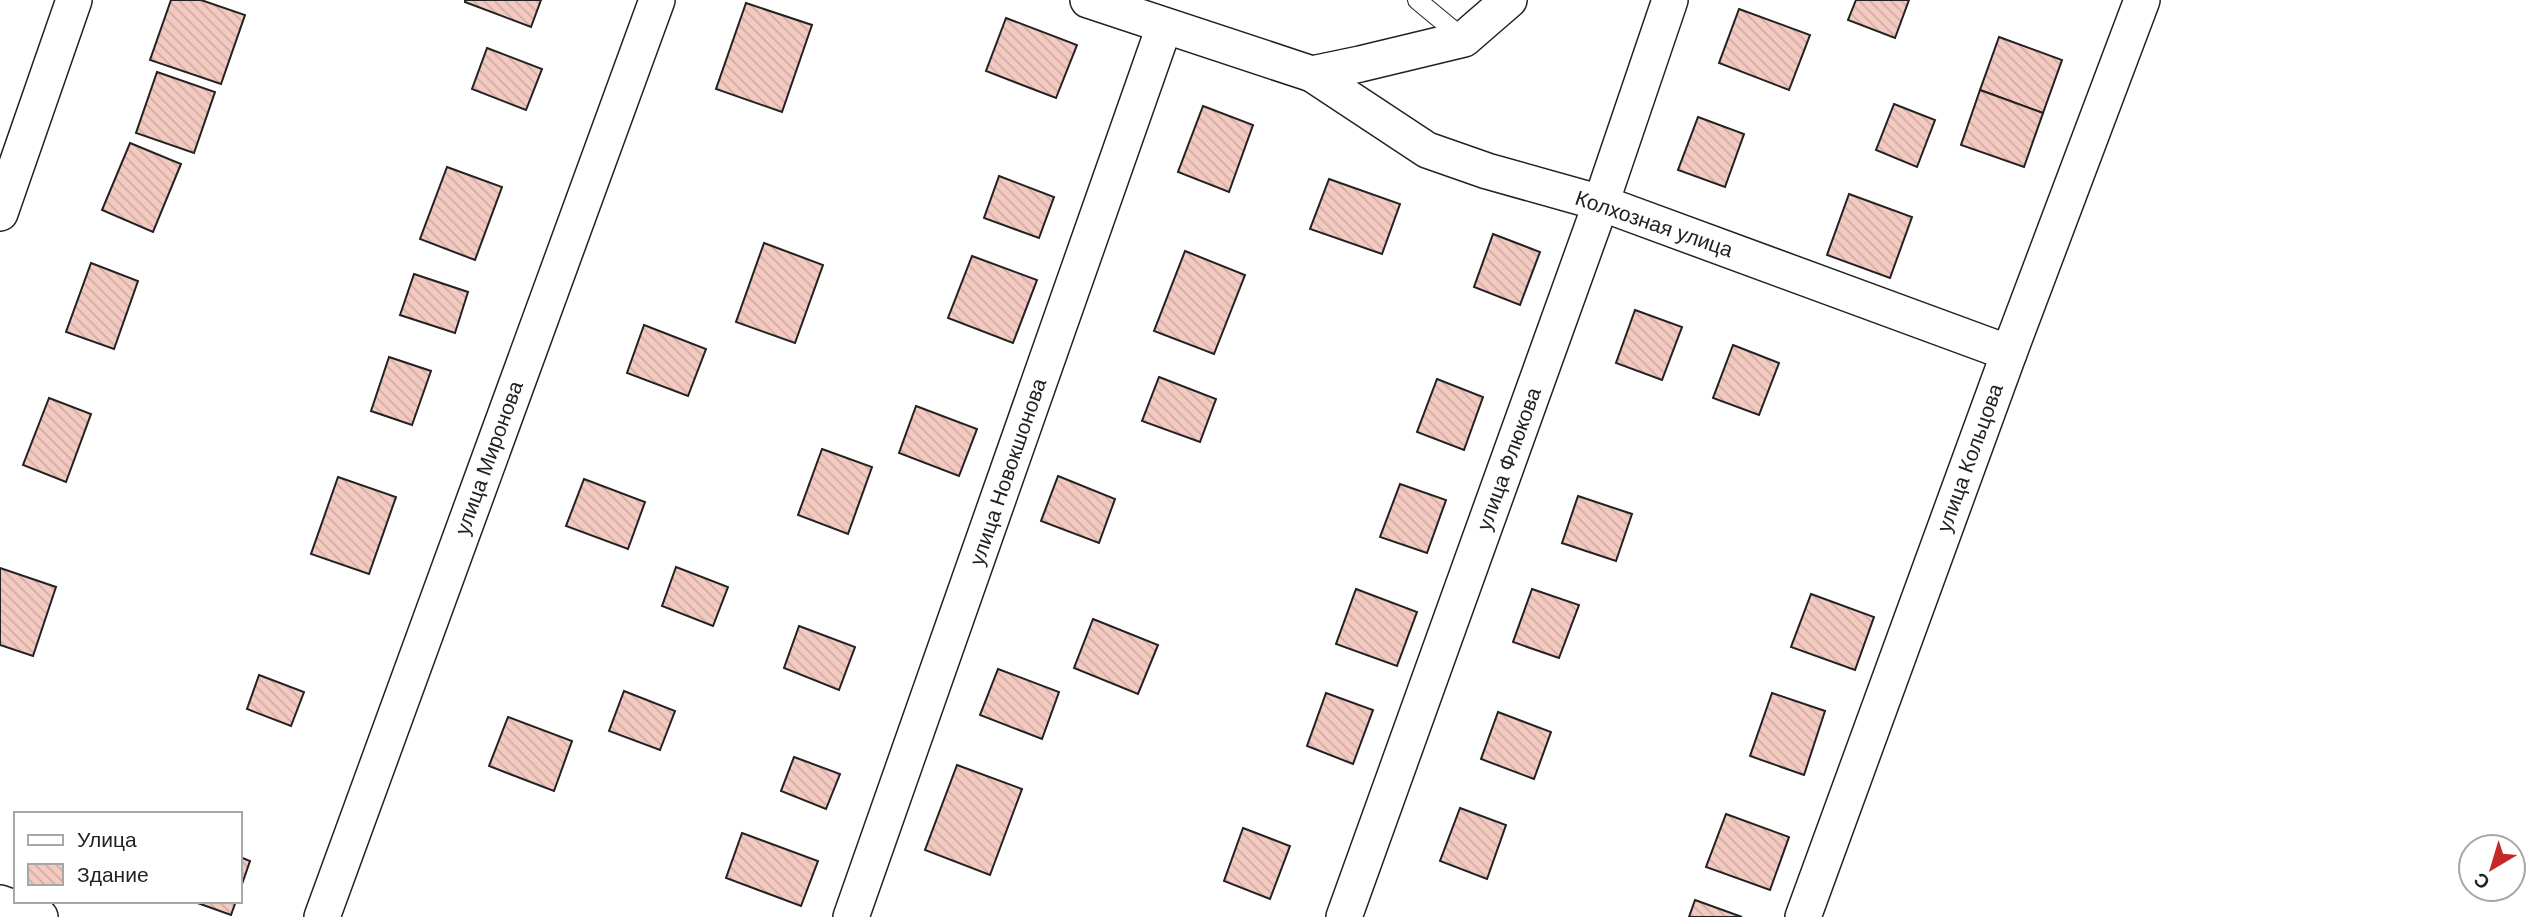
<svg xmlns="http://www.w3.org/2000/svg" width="2541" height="917" font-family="'DM Sans',sans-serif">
	<defs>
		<pattern id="building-back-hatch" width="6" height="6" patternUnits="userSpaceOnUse" patternTransform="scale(1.75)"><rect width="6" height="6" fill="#f3c9c0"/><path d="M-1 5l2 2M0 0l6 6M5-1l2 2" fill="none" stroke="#d0aca5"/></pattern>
	</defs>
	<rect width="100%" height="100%" fill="#fff"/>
	<!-- building -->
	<g fill="url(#building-back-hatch)" stroke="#222" stroke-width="2">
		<path d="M171,0H201L245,15L221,84L150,60Z"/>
		<path d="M465,0H541L531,27L465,2Z"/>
		<path d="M1856,0H1909L1895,38L1848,20Z"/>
		<path d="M746,3L812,25L782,112L716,89Z"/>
		<path d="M1739,9L1810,35L1789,90L1719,63Z"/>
		<path d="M1006,18L1077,45L1056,98L986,71Z"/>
		<path d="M1999,37L2062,60L2043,113L1980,90Z"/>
		<path d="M487,48L542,69L526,110L472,89Z"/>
		<path d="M157,72L215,92L194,153L136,133Z"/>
		<path d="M1980,90L2043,113L2024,167L1961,145Z"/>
		<path d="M1894,104L1935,120L1917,167L1876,150Z"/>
		<path d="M1203,106L1253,125L1229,192L1178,172Z"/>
		<path d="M1698,117L1744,134L1725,187L1678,170Z"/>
		<path d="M130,143L181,164L153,232L102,210Z"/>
		<path d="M447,167L502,187L475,260L420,239Z"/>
		<path d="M999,176L1054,197L1039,238L984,218Z"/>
		<path d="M1329,179L1400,204L1382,254L1310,229Z"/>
		<path d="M1849,194L1912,217L1890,278L1827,255Z"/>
		<path d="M1493,234L1540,252L1520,305L1474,287Z"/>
		<path d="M764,243L823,265L795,343L736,322Z"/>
		<path d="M1185,251L1245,275L1214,354L1154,331Z"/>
		<path d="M972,256L1037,280L1013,343L948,318Z"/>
		<path d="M91,263L138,281L114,349L66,332Z"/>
		<path d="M414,274L468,292L455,333L400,315Z"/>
		<path d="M1635,310L1682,327L1662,380L1616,363Z"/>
		<path d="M644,325L706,349L688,396L627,373Z"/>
		<path d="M1733,345L1779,363L1759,415L1713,398Z"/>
		<path d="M389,357L431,371L412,425L371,411Z"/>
		<path d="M1159,377L1216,399L1200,442L1142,421Z"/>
		<path d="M1437,379L1483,397L1464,450L1417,432Z"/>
		<path d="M49,398L91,414L66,482L23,465Z"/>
		<path d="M916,406L977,429L959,476L899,453Z"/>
		<path d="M822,449L872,467L848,534L798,515Z"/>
		<path d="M1058,476L1115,499L1099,543L1041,521Z"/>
		<path d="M338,477L396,497L369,574L311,554Z"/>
		<path d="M584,479L645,502L628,549L566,526Z"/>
		<path d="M1400,484L1446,500L1427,553L1380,537Z"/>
		<path d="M1578,496L1632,514L1616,561L1562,543Z"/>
		<path d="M676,567L728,587L713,626L662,606Z"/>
		<path d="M0,568L56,587L33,656L0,645Z"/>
		<path d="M1356,589L1417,612L1397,666L1336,644Z"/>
		<path d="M1532,589L1579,605L1559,658L1513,642Z"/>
		<path d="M1811,594L1874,617L1855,670L1791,647Z"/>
		<path d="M1093,619L1158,645L1138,694L1074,668Z"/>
		<path d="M799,626L855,647L839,690L784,668Z"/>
		<path d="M998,669L1059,692L1042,739L980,715Z"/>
		<path d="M259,675L304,692L291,726L247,709Z"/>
		<path d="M624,691L675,711L660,750L609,731Z"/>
		<path d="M1326,693L1373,710L1353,764L1307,746Z"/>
		<path d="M1772,693L1825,711L1804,775L1750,756Z"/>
		<path d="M1498,712L1551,732L1534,779L1481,759Z"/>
		<path d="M508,717L572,741L554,791L489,766Z"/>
		<path d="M794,757L840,774L826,809L781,791Z"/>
		<path d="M957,765L1022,789L990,875L925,850Z"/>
		<path d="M1460,808L1506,825L1487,879L1440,861Z"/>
		<path d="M1726,814L1789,837L1770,890L1706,867Z"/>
		<path d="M1243,828L1290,846L1270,899L1224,881Z"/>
		<path d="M742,833L818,861L801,906L726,878Z"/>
		<path d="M240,857L250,861L240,890Z"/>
		<path d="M1695,900L1742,917H1689Z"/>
		<path d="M192,901H236L231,915Z"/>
	</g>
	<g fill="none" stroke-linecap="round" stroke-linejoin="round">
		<!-- lane casing -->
		<g stroke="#222" stroke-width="20">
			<path id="lane" d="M1417,0L1464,39"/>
		</g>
		<!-- street casing -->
		<g stroke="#222" stroke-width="38">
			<g id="street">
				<path d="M1088,0L1312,74L1427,150L1487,171L1601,203L2009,353"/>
				<path d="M1312,74L1360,64L1464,39L1509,0"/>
				<path d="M0,213L74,0"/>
				<path d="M0,903L40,917"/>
				<path d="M322,917L657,0"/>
				<path d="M851,917L1164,27"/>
				<path d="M1344,917L1601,203L1670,0"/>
				<path d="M1803,917L2009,353L2142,0"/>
			</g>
		</g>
		<!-- lane -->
		<use href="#lane" stroke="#fff" stroke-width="18"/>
		<!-- street -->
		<use href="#street" stroke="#fff" stroke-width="35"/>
	</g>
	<g text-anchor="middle" stroke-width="5" stroke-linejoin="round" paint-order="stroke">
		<!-- street labels -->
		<g font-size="21" fill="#222" stroke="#fff">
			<text transform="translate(1654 224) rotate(19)" y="7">Колхозная улица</text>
			<text transform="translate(489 458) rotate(-70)" y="7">улица Миронова</text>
			<text transform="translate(1970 458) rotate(-70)" y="7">улица Кольцова</text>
			<text transform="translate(1509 459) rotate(-70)" y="7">улица Флюкова</text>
			<text transform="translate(1008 472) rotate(-71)" y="7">улица Новокшонова</text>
		</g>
	</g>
	<!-- legend -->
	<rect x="14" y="812" width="228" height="91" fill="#ffffff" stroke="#a7a7a7" stroke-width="2"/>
	<rect x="28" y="835" width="35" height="10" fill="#ffffff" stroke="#a7a7a7" stroke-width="2"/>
	<text x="77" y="847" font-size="21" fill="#222222">Улица</text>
	<rect x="28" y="864" width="35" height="21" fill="url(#building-back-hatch)" stroke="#a7a7a7" stroke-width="2"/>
	<text x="77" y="882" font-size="21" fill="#222222">Здание</text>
	<!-- north arrow -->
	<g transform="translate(2492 868) rotate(218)"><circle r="33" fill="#ffffff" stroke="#a7a7a7" stroke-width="2"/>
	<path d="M0-5L12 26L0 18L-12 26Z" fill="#c62828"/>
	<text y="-10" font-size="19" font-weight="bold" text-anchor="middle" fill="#222222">С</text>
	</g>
</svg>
